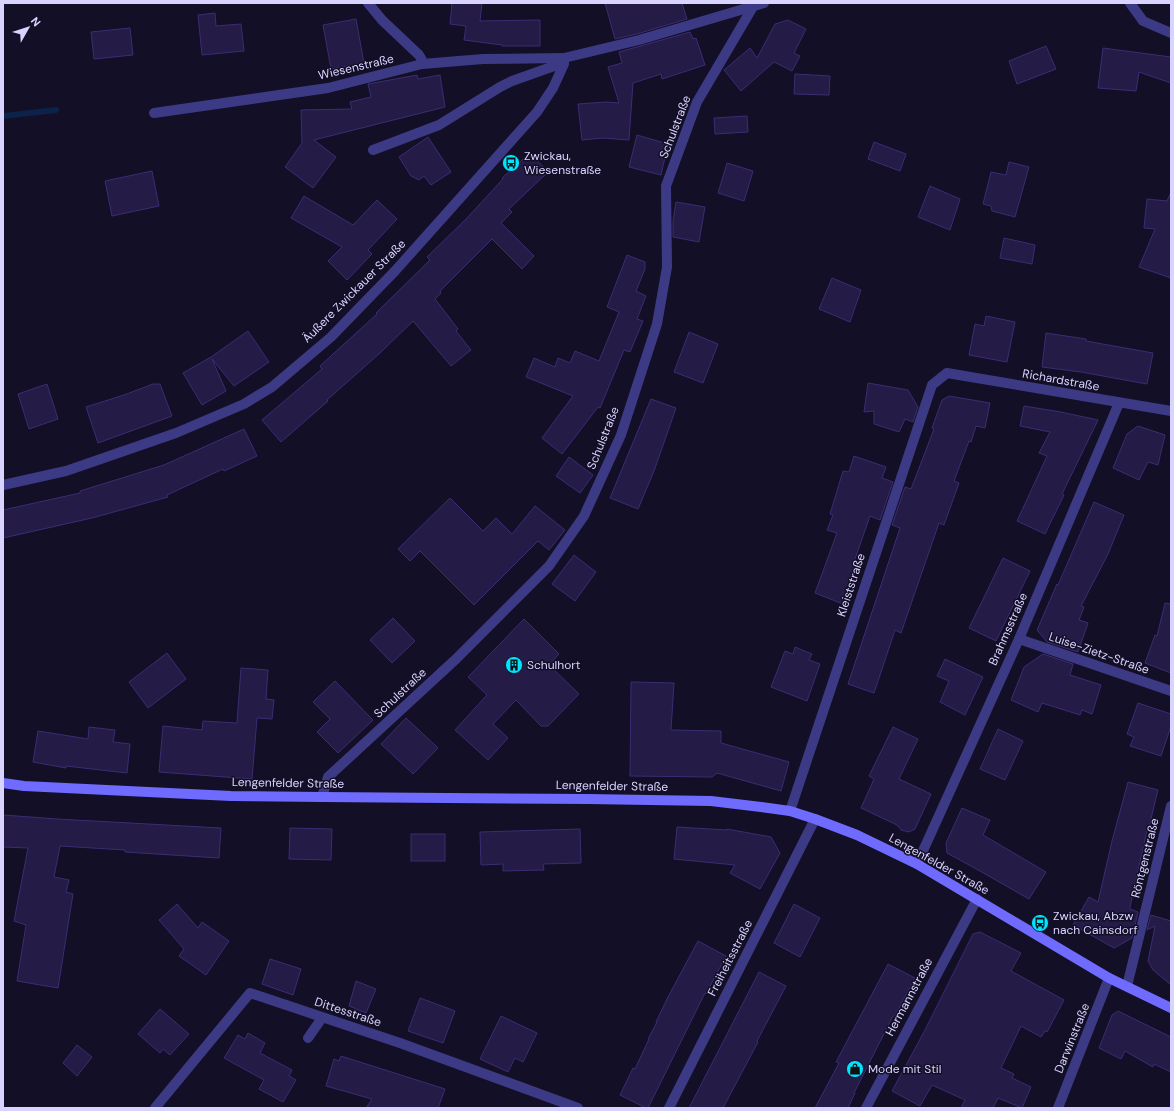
<svg xmlns="http://www.w3.org/2000/svg" width="1174" height="1111" font-family="'DM Sans',sans-serif">
	<rect width="100%" height="100%" fill="#130f26"/>
	<g fill="none" stroke-linecap="round" stroke-linejoin="round">
		<!-- stream -->
		<path stroke="#0c2248" stroke-width="6" d="M3,116L56,110"/>
	</g>
	<!-- building -->
	<g fill="#241b47" stroke="#3b2d73">
		<path d="M452,3H482L480,21L540,20V46H502V45L464,40L466,26L450,24Z"/>
		<path d="M605,3H682L687,19L637,34L615,39Z"/>
		<path d="M215,13L216,26L241,24L244,51L202,55L198,15Z"/>
		<path d="M356,19L364,63L331,69L323,25Z"/>
		<path d="M788,20L806,29L794,53L800,56L792,71L774,62L741,91L724,70L750,48L757,58L775,24Z"/>
		<path d="M130,28L133,55L94,59L91,32Z"/>
		<path d="M690,32L693,39L696,38L705,65L662,79L661,74L633,83L629,140L603,138L582,140L578,104L606,102L619,103L608,67L622,63L619,52Z"/>
		<path d="M1046,46L1056,69L1017,84L1009,61Z"/>
		<path d="M1103,48L1171,57V83L1139,72L1136,91L1098,88Z"/>
		<path d="M795,74L830,76L829,95L794,94Z"/>
		<path d="M417,75L418,79L440,75L445,107L314,140L336,157L313,188L285,167L302,143L301,110L352,109L350,102L371,97L368,84Z"/>
		<path d="M747,116L748,132L715,134L714,118Z"/>
		<path d="M637,135L668,144L661,175L629,167Z"/>
		<path d="M428,137L451,172L431,185L424,176L419,180L411,176L399,157Z"/>
		<path d="M874,142L906,154L900,171L868,159Z"/>
		<path d="M530,153L548,172L509,209L512,212L501,223L534,256L522,269L492,239L440,291L441,293L435,299L458,329L456,331L471,350L451,366L413,321L381,352L327,400L328,401L281,442L262,420L322,369L320,366L377,314L376,313L430,260L427,257L466,219L503,179L502,178Z"/>
		<path d="M1009,162L1029,167L1015,217L992,211L991,206L983,204L991,172L1006,175Z"/>
		<path d="M727,163L753,171L744,201L718,193Z"/>
		<path d="M152,171L159,206L112,216L105,181Z"/>
		<path d="M930,186L960,199L950,230L918,217Z"/>
		<path d="M1171,192V278L1139,267L1155,229L1144,228L1147,199L1167,201Z"/>
		<path d="M304,196L353,225L377,200L397,219L368,250L372,254L347,280L328,261L342,247L291,218Z"/>
		<path d="M676,202L705,207L699,242L673,237V221Z"/>
		<path d="M1004,238L1035,245L1032,264L1000,258Z"/>
		<path d="M627,255L645,262V269L636,291L646,296L637,319L643,321L630,352L624,350L600,408L598,407L562,454L542,438L573,396L526,377L534,358L555,367L558,358L570,363L575,351L599,361L619,312L607,307Z"/>
		<path d="M832,278L861,290L850,322L819,309Z"/>
		<path d="M986,316L1015,322L1007,362L969,355L975,324L984,326Z"/>
		<path d="M248,331L269,362L234,386L212,359L226,391L202,405L183,373L211,357Z"/>
		<path d="M689,332L718,344L703,383L674,372Z"/>
		<path d="M1046,333L1086,339V341L1153,353L1147,384L1081,372L1042,367Z"/>
		<path d="M868,383L908,390L918,407L913,422L905,419L899,432L874,424V411L864,412Z"/>
		<path d="M47,384L58,419L29,429L18,394Z"/>
		<path d="M153,384H160L172,416L98,443L86,407L124,395Z"/>
		<path d="M949,396L990,403L985,428L976,426L971,442L969,441L954,481L959,483L944,525L939,523L901,633L895,630L874,693L848,684L900,528L892,525L905,487L911,489L934,429L932,428L942,400Z"/>
		<path d="M651,399L676,408L654,471L638,509L610,498Z"/>
		<path d="M1024,406L1061,412L1098,420L1062,494L1064,495L1045,534L1017,521L1047,456L1039,453L1050,432L1020,426Z"/>
		<path d="M1138,426L1165,435L1158,465L1148,462L1139,480L1113,468L1127,434Z"/>
		<path d="M244,429L257,456L224,471L223,469L167,495L168,497L92,518L3,538V510L80,493V491L164,465Z"/>
		<path d="M854,456L886,467L882,478L893,482L880,520L870,516L854,562L858,564L843,604L815,593L837,533L827,530L833,515L830,514L843,471L849,472Z"/>
		<path d="M569,457L593,475L580,493L556,476Z"/>
		<path d="M450,498L483,531L496,518L512,534L535,506L565,530L549,550L538,541L474,605L420,551L410,561L398,549Z"/>
		<path d="M1094,502L1124,515L1108,554L1081,606L1084,607L1079,620L1088,623L1078,652L1047,642L1037,630L1057,584L1058,585Z"/>
		<path d="M574,555L596,572L575,601L552,584Z"/>
		<path d="M1003,558L1030,571L996,641L969,628Z"/>
		<path d="M1165,603L1171,604V673L1145,663L1155,635L1157,636Z"/>
		<path d="M393,618L415,641L392,663L370,640Z"/>
		<path d="M524,619L559,654L549,665L579,694L548,726H541L516,700L493,724L508,738L488,760L455,730L487,695L468,677Z"/>
		<path d="M795,647L812,654L809,660L820,664L807,701L771,687L785,651L793,654Z"/>
		<path d="M167,653L186,679L148,708L129,682Z"/>
		<path d="M1043,654L1073,664L1070,675L1101,685L1092,714L1082,710L1080,715L1042,703L1038,712L1011,700L1024,667Z"/>
		<path d="M945,659L983,677L965,715L940,702L949,681L937,676Z"/>
		<path d="M241,668L268,670L266,699L274,700L272,719L257,718L252,779L159,772L163,726L202,730L203,721L237,723Z"/>
		<path d="M335,681L373,720L338,753L317,732L330,719L313,702Z"/>
		<path d="M631,682L674,683L671,730L721,731V743L789,762L781,791L717,773L712,777L630,776Z"/>
		<path d="M1138,703L1171,714V726L1161,756L1130,746L1134,737L1127,734Z"/>
		<path d="M406,718L438,748L413,774L381,744Z"/>
		<path d="M89,727L115,730L113,742L130,744L127,773L66,766V768L33,762L38,731L88,739Z"/>
		<path d="M893,727L918,739L899,779L931,794L915,829L909,832L901,830L897,825L861,808L874,779L869,776Z"/>
		<path d="M998,729L1023,741L1005,780L980,769Z"/>
		<path d="M1128,782L1158,790L1148,831L1147,830L1130,907V909L1138,912L1132,938L1114,948L1073,925L1089,897L1098,902L1112,841Z"/>
		<path d="M962,808L990,820L983,835L1046,872L1029,899L980,871L947,853L946,843Z"/>
		<path d="M3,815L57,819L221,828L219,858L125,852V850L60,846L54,877L69,880L66,892L73,894L58,988L17,981L26,925L14,921L28,848L3,847Z"/>
		<path d="M677,827L727,830V829L771,837L780,853L760,889L730,873L735,865L674,859Z"/>
		<path d="M290,828L332,829L331,860L289,859Z"/>
		<path d="M580,829L581,863L543,864L544,870L503,871V864L481,865L480,832Z"/>
		<rect x="411" y="834" width="34" height="27"/>
		<path d="M177,904L198,928L202,922L229,941L206,975L179,956L184,949L159,920Z"/>
		<path d="M794,904L820,918L800,957L774,943Z"/>
		<path d="M1151,915L1171,921V985L1153,970L1148,961L1155,926L1147,930Z"/>
		<path d="M980,932L1021,953L1011,971L1064,1000L1047,1032L1045,1031L1041,1037L1021,1026L1001,1068L1014,1074L1012,1078L1031,1087L1022,1108L998,1098L993,1108H961L965,1100L932,1085L920,1106L892,1091L924,1032L973,934Z"/>
		<path d="M698,941L726,956L706,994L705,993L648,1108H646L620,1095L633,1068L635,1069L649,1039H648L657,1022H656L668,997Z"/>
		<path d="M270,959L301,969L293,995L262,984Z"/>
		<path d="M888,964L915,978L895,1016H893L854,1093H855L848,1108H815L839,1063L836,1062Z"/>
		<path d="M759,972L786,986L757,1041L758,1042L723,1108H689Z"/>
		<path d="M356,981L376,989L366,1013L349,1006Z"/>
		<path d="M420,998L455,1011L443,1043L408,1031Z"/>
		<path d="M160,1009L189,1034L170,1055L163,1049L160,1053L138,1034Z"/>
		<path d="M1118,1011L1171,1037V1072L1154,1064L1153,1067L1125,1051L1121,1059L1099,1048L1112,1015Z"/>
		<path d="M501,1016L537,1033L523,1062L515,1058L508,1072L480,1059Z"/>
		<path d="M248,1033L265,1043L260,1053L292,1070L289,1076L296,1080L283,1102L259,1089L264,1080L224,1058L238,1035L245,1039Z"/>
		<path d="M77,1045L92,1057L77,1076L63,1063Z"/>
		<path d="M341,1056L445,1089L438,1108H366L372,1099L326,1086L334,1059L339,1061Z"/>
	</g>
	<g fill="none" stroke-linecap="round" stroke-linejoin="round">
		<!-- service -->
		<g stroke="#3d3a85" stroke-width="10">
			<path d="M373,150L439,125L500,87L512,81L557,65L562,62L564,58"/>
			<path d="M308,1038L322,1018"/>
		</g>
		<!-- minor -->
		<g stroke="#3d3a85" stroke-width="10">
			<path d="M368,3L382,20L419,55L422,60V64"/>
			<path d="M1130,3L1143,21L1171,33"/>
			<path d="M154,113L328,88L422,64L483,59L564,58"/>
			<path d="M3,485L66,471L176,433L244,404L272,387L331,337L395,271L537,112L553,88L564,64V58L639,40L764,3"/>
			<path d="M1019,639L1171,691"/>
			<path d="M322,797L328,777L456,659L549,566L584,516L621,435L657,324L667,267L666,186L697,102L754,5"/>
			<path d="M790,811L932,385L947,373L1171,411"/>
			<path d="M917,864L1019,639L1119,403"/>
			<path d="M1127,986L1171,806"/>
			<path d="M155,1108L250,993L400,1043L578,1108"/>
			<path d="M866,1108L977,899"/>
			<path d="M1058,1108L1109,978"/>
		</g>
		<!-- tertiary -->
		<path stroke="#3d3a85" stroke-width="10" d="M669,1108L815,819"/>
		<!-- secondary -->
		<path stroke="#6f6bff" stroke-width="10" d="M3,783L24,786L231,796L322,797L588,799L711,801L761,807L790,811L815,819L857,835L917,864L1109,978L1171,1008"/>
	</g>
	<!-- icons -->
	<defs>
		<g id="bus-disc" transform="scale(0.9)"><circle r="9.5" fill="#00e5ff" stroke="#130f26"/><path d="M-5-6H5V4H4V6H2V4H-2V6H-4V4H-5ZM-3.5-4V0h7V-4ZM-3.5 1.2v1.5H-2V1.2ZM2 1.2v1.5H3.5V1.2Z" fill="#111"/></g>
		<g id="building-disc" transform="scale(0.9)"><circle r="9.5" fill="#00e5ff" stroke="#130f26"/><path d="M-4-6H4V6H1V3H-1V6H-4ZM-2.5-4.3h1.7v1.8h-1.7ZM.8-4.3h1.7v1.8H.8ZM-2.5-1h1.7V.8h-1.7ZM.8-1h1.7V.8H.8Z" fill="#111"/></g>
		<g id="shop-disc" transform="scale(0.9)"><circle r="9.5" fill="#00e5ff" stroke="#130f26"/><path d="M-5-2.5h2.3a2.7 3.5 0 0 1 5.4 0H5L5.5 6h-11ZM-1.5-2.5h3a1.5 2.3 0 0 0-3 0Z" fill="#111"/></g>
	</defs>
	<g fill-rule="evenodd">
		<use href="#bus-disc" x="511" y="163"/>
		<use href="#building-disc" x="514" y="665"/>
		<use href="#bus-disc" x="1040" y="923"/>
		<use href="#shop-disc" x="855" y="1069"/>
	</g>
	<g text-anchor="middle" stroke-width="3" stroke-linejoin="round" paint-order="stroke">
		<!-- street labels -->
		<g font-size="12" fill="#d9d4ff" stroke="#130f26">
			<text transform="translate(356 67) rotate(-13)" y="4">Wiesenstraße</text>
			<text transform="translate(675 127) rotate(-69)" y="4">Schulstraße</text>
			<text transform="translate(354 291) rotate(-45)" y="4">Äußere Zwickauer Straße</text>
			<text transform="translate(1061 380) rotate(10)" y="4">Richardstraße</text>
			<text transform="translate(603 438) rotate(-68)" y="4">Schulstraße</text>
			<text transform="translate(851 585) rotate(-72)" y="4">Kleiststraße</text>
			<text transform="translate(1008 629) rotate(-66)" y="4">Brahmsstraße</text>
			<text transform="translate(1099 653) rotate(19)" y="4">Luise-Zietz-Straße</text>
			<text transform="translate(400 693) rotate(-43)" y="4">Schulstraße</text>
			<text transform="translate(288 783) rotate(1)" y="4">Lengenfelder Straße</text>
			<text transform="translate(612 786) rotate(1)" y="4">Lengenfelder Straße</text>
			<text transform="translate(1145 858) rotate(-76)" y="4">Röntgenstraße</text>
			<text transform="translate(939 864) rotate(29)" y="4">Lengenfelder Straße</text>
			<text transform="translate(730 958) rotate(-63)" y="4">Freiheitsstraße</text>
			<text transform="translate(909 997) rotate(-62)" y="4">Hermannstraße</text>
			<text transform="translate(348 1012) rotate(18)" y="4">Dittesstraße</text>
			<text transform="translate(1072 1038) rotate(-68)" y="4">Darwinstraße</text>
		</g>
		<!-- poi labels -->
		<g font-size="12" fill="#d9d4ff" stroke="#130f26" text-anchor="start">
			<text x="524" y="160">Zwickau,<tspan x="524" dy="14">Wiesenstraße</tspan></text>
			<text x="527" y="669">Schulhort</text>
			<text x="1053" y="920">Zwickau, Abzw<tspan x="1053" dy="14">nach Cainsdorf</tspan></text>
			<text x="868" y="1073">Mode mit Stil</text>
		</g>
	</g>
	<!-- border -->
	<rect width="1174" height="1111" fill="none" stroke="#d9d4ff" stroke-width="8"/>
	<!-- north arrow -->
	<g transform="translate(28 28) rotate(51)" stroke="#130f26" stroke-width="3" paint-order="stroke">
	<path d="M0-3L7 15L0 10L-7 15Z" fill="#d9d4ff"/>
	<text y="-6" font-size="11" font-weight="bold" text-anchor="middle" fill="#d9d4ff">N</text>
	</g>
</svg>
